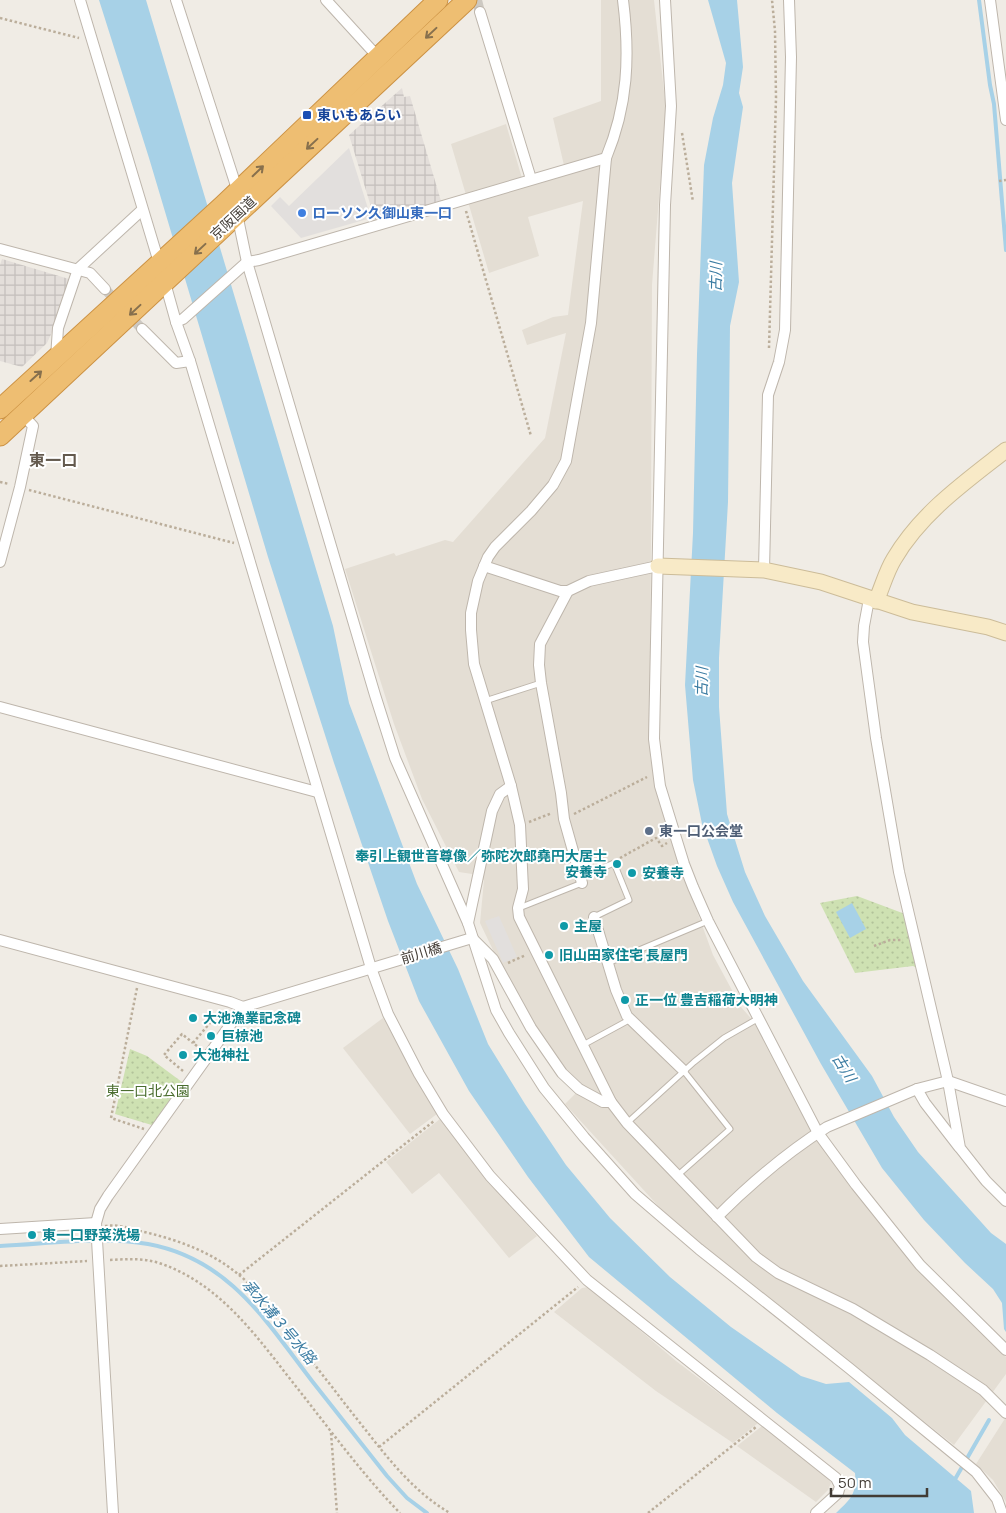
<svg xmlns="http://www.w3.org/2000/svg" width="1006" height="1513" font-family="Manrope,'Noto Sans JP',sans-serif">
	<defs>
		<pattern id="industrial-grid" width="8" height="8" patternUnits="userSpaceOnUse" patternTransform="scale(1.25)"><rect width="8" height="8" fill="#e3deda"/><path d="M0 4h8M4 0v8" fill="none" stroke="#c4bfbc"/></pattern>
		<pattern id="grass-dots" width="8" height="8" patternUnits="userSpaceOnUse" patternTransform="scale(1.25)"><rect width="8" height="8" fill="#cee1b2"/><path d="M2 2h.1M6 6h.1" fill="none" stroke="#b2c29a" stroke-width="1.8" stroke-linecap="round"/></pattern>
	</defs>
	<rect width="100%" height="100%" fill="#f0ece5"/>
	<!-- residential -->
	<g fill="#e4ded4">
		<path d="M601,0H654L666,110L652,285L650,756L659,799L687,884L713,955L741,1007L756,1024L808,1125L849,1185L923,1275L1006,1357V1374L954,1445L707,1251L661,1209L565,1104L583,1086L568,1072L540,1034L505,975L480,923L484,880L472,874L459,872L422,799L394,724L345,569L394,553L396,556L445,540L453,542L545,438L566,333L527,345L522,330L553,317L568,315L583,201L528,217L539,256L489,273L451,144L506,124L524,185L566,174L553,118L601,101Z"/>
		<path d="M383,1018L437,1114L410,1134L343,1048Z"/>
		<path d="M440,1119L505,1199L537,1236L509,1258L439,1173L412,1194L386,1162Z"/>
		<path d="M589,1287L676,1361L758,1423L733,1443L656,1391L554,1312L582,1288Z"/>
		<path d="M1006,1417V1502L993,1480L976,1464Z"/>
		<path d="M762,1426L824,1473L831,1483L828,1490L816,1502L737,1446Z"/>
	</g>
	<!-- industrial -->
	<g fill="url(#industrial-grid)">
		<path d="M402,88L404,97L410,96L441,201L375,220L349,135Z"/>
		<path d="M2,259L69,279L53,330L47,343L22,367L0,361V265Z"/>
	</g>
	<!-- grass -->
	<g fill="url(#grass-dots)">
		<path d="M857,896L905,914L919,969L913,966L855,973L820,903Z"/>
		<path d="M130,1049L147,1056L186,1085L155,1126L115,1114Z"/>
	</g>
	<!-- parking -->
	<g fill="#e2dfdd">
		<path d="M349,148L371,218L301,238L271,206L280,197L289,206Z"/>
		<path d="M499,916L517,957L503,963L485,921Z"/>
	</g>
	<!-- water -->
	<g fill="#a7d1e7">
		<path d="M99,0H146L333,626L349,703L417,884L458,969L488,1044L525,1104L566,1165L610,1218L670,1277L731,1327L801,1376L826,1384L849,1382L892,1418L905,1435L971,1491L974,1513H836C851,1499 857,1494 855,1473L777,1413L589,1257L528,1177L469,1091L419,1001L388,921L334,763L268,557L149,158Z"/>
		<path d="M708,0H737L743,67L739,93L743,107L732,183L739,282L730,326L728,502L719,658V707L727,814L745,872L765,916L803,981L872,1076L894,1117L918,1152L991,1233L1006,1244V1332L1004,1329L1002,1303L993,1289L965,1263L924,1220L882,1168L821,1064L733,902L717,866L702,824L693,780L685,685L693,533L697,354L704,165L713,118L723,85L726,63Z"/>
		<path d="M852,903L866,929L850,938L836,912Z"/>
	</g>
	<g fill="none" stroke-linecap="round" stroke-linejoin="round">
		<!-- stream -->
		<g stroke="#a7d1e7" stroke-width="4">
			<path d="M979,0L990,85L994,104L1006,250"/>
			<path d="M0,1246C48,1244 100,1236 148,1244C229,1259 265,1320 312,1381C337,1413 362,1444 387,1476L407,1498L427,1513"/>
			<path d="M954,1481L989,1420"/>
		</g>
		<!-- street-tunnel -->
		<g stroke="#cdc9c2" stroke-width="10" stroke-dasharray="10 5" stroke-linecap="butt">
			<path d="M477,0L480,12"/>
			<path d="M105,289L142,329"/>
		</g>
		<!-- lane casing -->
		<g stroke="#beb6ac" stroke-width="7">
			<g id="lane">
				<path d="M485,701L541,683"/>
				<path d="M581,877L614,863L629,900L594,917"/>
				<path d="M519,908L582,883"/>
				<path d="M608,963L708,921"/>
				<path d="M583,1045L629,1020"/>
				<path d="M627,1123L694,1062L724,1038L759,1018"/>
				<path d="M678,1175L730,1129L683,1070"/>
			</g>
		</g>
		<!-- street casing -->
		<g stroke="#beb6ac" stroke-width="12">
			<g id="street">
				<path d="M80,0L160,266"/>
				<path d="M176,0L238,192"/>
				<path d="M326,0L378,57"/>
				<path d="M623,0C630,56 628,105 606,158L591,323L566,461L553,485L531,511L495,547L488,557L478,581L471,613V630L474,664L511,786L520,825L523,889L518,908L519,917L611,1102L627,1123L756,1257L778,1273L853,1309L930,1355L983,1390L1006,1413"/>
				<path d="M665,0L671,106L665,205L654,739L660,786L684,864L693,887L708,921L818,1133L856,1185L920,1265L1006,1350"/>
				<path d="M990,0L1006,120"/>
				<path d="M480,12L531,179"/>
				<path d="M237,214L247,262L375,695L395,758L468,923L496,1010L509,1033L544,1088L584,1137L635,1194L699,1249L849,1368L976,1472L997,1499L1002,1513"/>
				<path d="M0,249L90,273L105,289"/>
				<path d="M164,279L176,322L190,361L371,968L388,1014L419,1074L443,1114L490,1176L587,1280L836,1478L840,1486L838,1493L816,1513"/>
				<path d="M176,322L183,319L247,262L259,260L606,158"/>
				<path d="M142,329L176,363L190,361"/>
				<path d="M56,358L58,328L78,269L142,210"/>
				<path d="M0,562L20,487L33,426L23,415"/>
				<path d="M484,566L560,591H568"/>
				<path d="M764,570L768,395L779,362L785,330L791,57L789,0"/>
				<path d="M869,599L864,626L863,642L876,738L899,872L948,1081L960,1148L986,1181L1006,1201"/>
				<path d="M0,707L317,792"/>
				<path d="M582,883L564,819L561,793L541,683L539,665L540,644L568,591L589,581L658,566"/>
				<path d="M594,917L616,990L627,1016L683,1070"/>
				<path d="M468,923L492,811L500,794L511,786"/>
				<path d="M0,940L230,1002L243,1007"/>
				<path d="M474,940L493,959L531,1028L562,1073L579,1089L603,1102H611"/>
				<path d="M917,1089L925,1103L959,1147"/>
				<path d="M717,1217C751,1183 786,1153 827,1127L917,1089L948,1081L1006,1101"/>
				<path d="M0,1229L96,1223"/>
				<path d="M113,1513L96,1223L100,1209L108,1196L243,1007L472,938"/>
			</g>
		</g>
		<!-- secondary casing -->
		<g stroke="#ccbc99" stroke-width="17">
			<g id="secondary">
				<path d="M658,566L764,570L821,582L912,612L988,627L1006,633"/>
				<path d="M876,601C882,588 886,572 894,559C921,513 965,482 1006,450"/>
			</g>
		</g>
		<!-- highway casing -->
		<g stroke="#cc9244" stroke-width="21">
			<g id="highway">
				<path d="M0,409L223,205L438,0"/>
				<path d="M0,436L467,0"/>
			</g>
		</g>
		<!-- path -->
		<g stroke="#bbae9b" stroke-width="2.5" stroke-dasharray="2.5 2.5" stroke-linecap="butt">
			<path d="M0,18L79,38"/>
			<path d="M682,133L693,202"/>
			<path d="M999,181L1006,180"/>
			<path d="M466,211L531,436"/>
			<path d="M769,348L776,98L775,31L772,0"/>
			<path d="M0,482L9,484"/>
			<path d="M29,490L234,543"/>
			<path d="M574,814L647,777"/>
			<path d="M529,822L552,813"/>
			<path d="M620,858L656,838L662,846L667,843"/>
			<path d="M874,946L890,940H903"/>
			<path d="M508,963L526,955"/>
			<path d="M137,988L111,1118L144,1129"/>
			<path d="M201,1049L193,1043L220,1011"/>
			<path d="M183,1071L164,1055L182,1034L193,1043"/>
			<path d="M105,1226C117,1224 129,1228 140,1231C175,1239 211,1251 239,1275C247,1281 254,1290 261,1297C290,1334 320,1371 349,1409C379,1446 408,1489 450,1513"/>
			<path d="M110,1260C127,1259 143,1258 159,1263C222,1284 259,1340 298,1389C331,1431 363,1475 400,1513"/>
			<path d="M0,1266L87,1261"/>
			<path d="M239,1275L434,1121"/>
			<path d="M331,1433L337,1513"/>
			<path d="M379,1447L578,1287"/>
			<path d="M648,1513L756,1427"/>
		</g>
		<!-- lane -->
		<use href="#lane" stroke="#fff" stroke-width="5"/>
		<!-- street -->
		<use href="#street" stroke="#fff" stroke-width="10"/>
		<!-- secondary -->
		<use href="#secondary" stroke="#f8eac7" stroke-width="15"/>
		<!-- highway -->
		<use href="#highway" stroke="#eebe72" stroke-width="19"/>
	</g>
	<!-- one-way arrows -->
	<defs><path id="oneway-shaft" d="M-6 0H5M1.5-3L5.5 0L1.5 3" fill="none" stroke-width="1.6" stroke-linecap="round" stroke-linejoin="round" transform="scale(1.25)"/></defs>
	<g stroke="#87704d">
		<use href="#oneway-shaft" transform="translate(431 33) rotate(137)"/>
		<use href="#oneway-shaft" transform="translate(312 144) rotate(137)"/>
		<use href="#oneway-shaft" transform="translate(258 171) rotate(-44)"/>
		<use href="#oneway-shaft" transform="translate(200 249) rotate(137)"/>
		<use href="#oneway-shaft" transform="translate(135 310) rotate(137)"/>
		<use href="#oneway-shaft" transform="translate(36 376) rotate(-42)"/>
	</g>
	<!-- markers -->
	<rect fill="#1a4fb4" stroke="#fff" stroke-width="2" x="302" y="110" width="10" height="10" rx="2.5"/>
	<circle fill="#3f7fe0" stroke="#fff" stroke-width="2" cx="302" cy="213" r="5"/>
	<circle fill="#5c6f8a" stroke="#fff" stroke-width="2" cx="649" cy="831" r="5"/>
	<g fill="#0f9aa8" stroke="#fff" stroke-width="2">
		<circle cx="617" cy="864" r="5"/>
		<circle cx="632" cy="873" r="5"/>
		<circle cx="564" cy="926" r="5"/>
		<circle cx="549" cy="955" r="5"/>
		<circle cx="625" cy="1000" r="5"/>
		<circle cx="193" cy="1018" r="5"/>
		<circle cx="211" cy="1036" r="5"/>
		<circle cx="183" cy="1055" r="5"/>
		<circle cx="32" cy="1235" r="5"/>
	</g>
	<g text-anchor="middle" stroke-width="4" stroke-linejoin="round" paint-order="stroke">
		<!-- transit labels -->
		<g font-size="14" font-weight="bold" fill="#164399" stroke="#fff" text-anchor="start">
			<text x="317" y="120">東いもあらい</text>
		</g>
		<!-- shop labels -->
		<g font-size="14" font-weight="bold" fill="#366cbe" stroke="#fff" text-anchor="start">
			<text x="312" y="218">ローソン久御山東一口</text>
		</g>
		<!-- street labels -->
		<g font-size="14" fill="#423c35" stroke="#fff">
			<text transform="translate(233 218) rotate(-43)" y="5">京阪国道</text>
			<text transform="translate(421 953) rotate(-17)" y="5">前川橋</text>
		</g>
		<!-- service labels -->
		<g font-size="14" font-weight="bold" fill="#4e5e75" stroke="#fff" text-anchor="start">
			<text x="659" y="836">東一口公会堂</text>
		</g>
		<!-- culture labels -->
		<g font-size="14" font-weight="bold" fill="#0d838f" stroke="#fff" text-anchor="start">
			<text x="607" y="861" text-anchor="end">奉引上観世音尊像／弥陀次郎堯円大居士<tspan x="607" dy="16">安養寺</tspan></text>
			<text x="642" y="878">安養寺</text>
			<text x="574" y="931">主屋</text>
			<text x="559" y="960">旧山田家住宅 長屋門</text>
			<text x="635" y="1005">正一位 豊吉稲荷大明神</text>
			<text x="203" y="1023">大池漁業記念碑</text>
			<text x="221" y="1041">巨椋池</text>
			<text x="193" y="1060">大池神社</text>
			<text x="42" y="1240">東一口野菜洗場</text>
		</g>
		<!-- park labels -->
		<g font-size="14" fill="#4a6d2f" stroke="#fff">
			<text x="148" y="1096">東一口北公園</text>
		</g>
		<!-- water labels -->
		<g font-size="15" font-style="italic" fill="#3b7ca2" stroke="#fff">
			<text transform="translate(716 277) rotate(-89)" y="5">古川</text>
			<text transform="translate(702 682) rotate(-89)" y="5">古川</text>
			<text transform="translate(844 1068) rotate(58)" y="5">古川</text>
			<text transform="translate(279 1322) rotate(50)" y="5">承水溝３号水路</text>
		</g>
		<!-- quarter labels -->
		<g font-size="16" font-weight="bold" fill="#645a4e" stroke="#fff">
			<text x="53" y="466">東一口</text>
		</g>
	</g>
	<!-- scale -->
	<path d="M831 1488v8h96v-8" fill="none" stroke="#423c35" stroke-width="2.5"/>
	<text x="838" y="1488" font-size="15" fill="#423c35" stroke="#ffffff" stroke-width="4" paint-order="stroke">50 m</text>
</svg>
